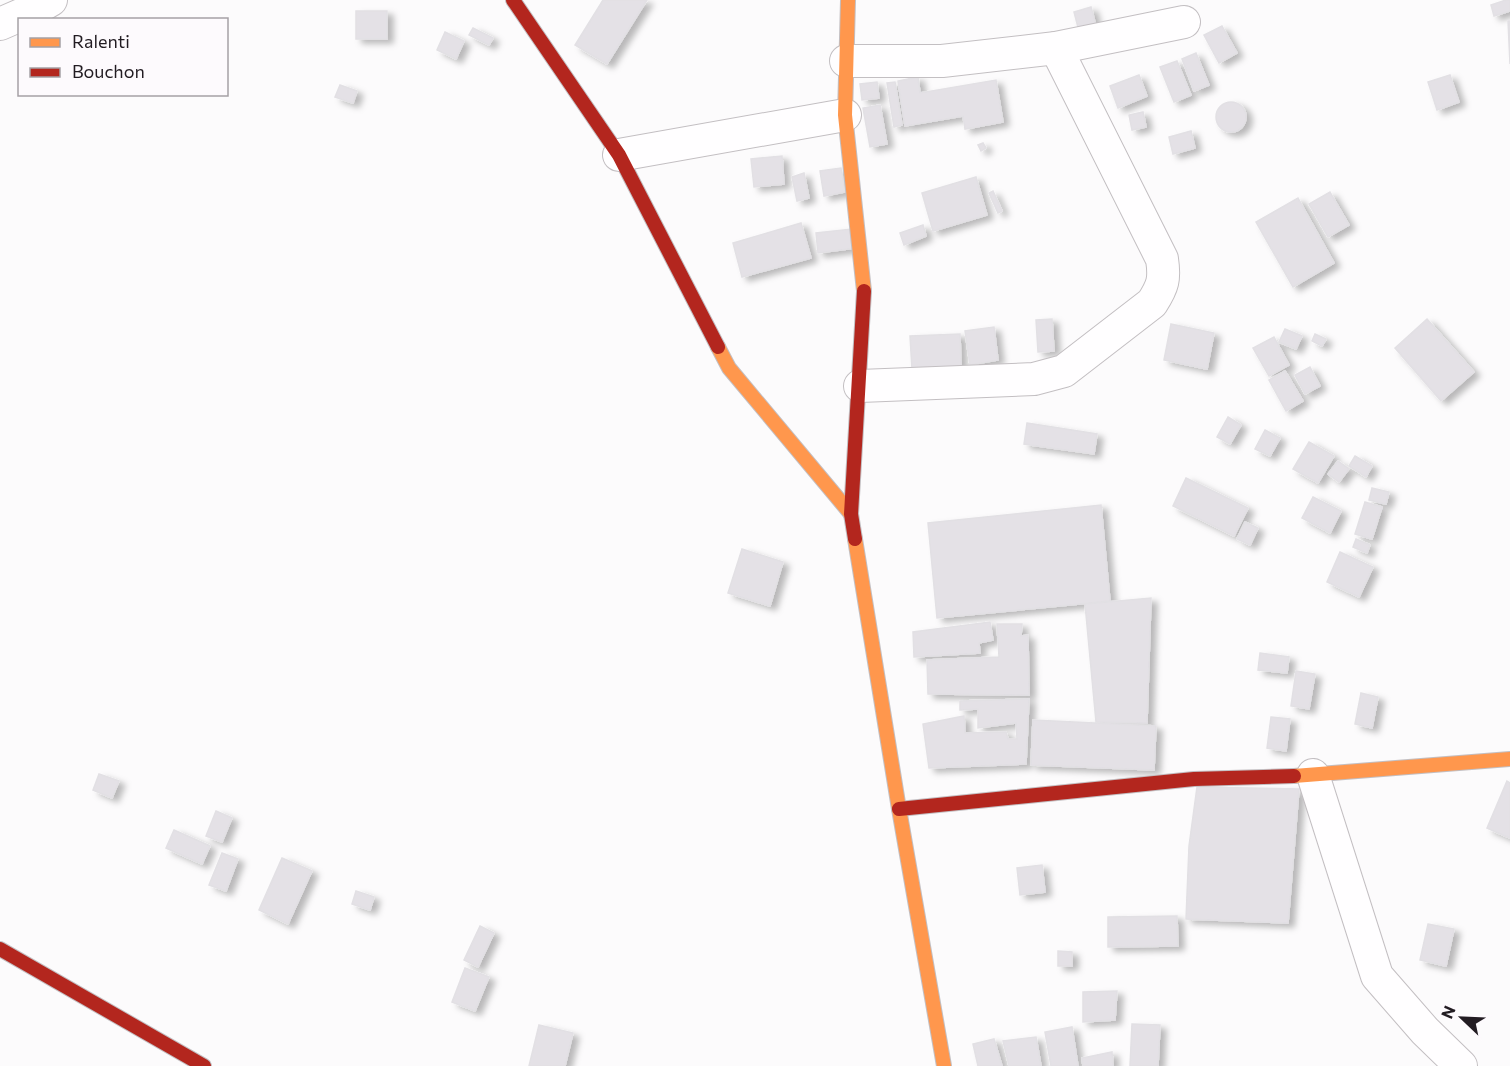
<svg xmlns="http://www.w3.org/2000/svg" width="1510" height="1066" font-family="Commissioner,sans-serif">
	<defs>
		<filter id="shadow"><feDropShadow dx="6" dy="4" stdDeviation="3" flood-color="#0004"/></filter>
	</defs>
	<rect width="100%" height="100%" fill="#fcfbfc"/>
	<!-- building -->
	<g fill="#e4e1e6" stroke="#e2e0e4" stroke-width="1.5" filter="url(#shadow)">
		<path d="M603,0H647L607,64L575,45Z"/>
		<path d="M1506,0H1510V11L1494,16L1491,5Z"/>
		<path d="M1091,7L1097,30L1080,35L1074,12Z"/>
		<rect x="356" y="11" width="31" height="28"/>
		<path d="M1508,21H1510V64Z"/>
		<path d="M1222,26L1237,53L1219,63L1204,35Z"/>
		<path d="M473,28L493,38L489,45L469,35Z"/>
		<path d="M445,32L464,41L456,59L437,50Z"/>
		<path d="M1196,53L1209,85L1194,91L1182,59Z"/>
		<path d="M1177,61L1191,95L1174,102L1160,67Z"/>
		<path d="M1139,75L1147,96L1118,108L1110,86Z"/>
		<path d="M1450,75L1459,102L1437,110L1428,82Z"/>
		<path d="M918,77L920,93L996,80L1003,122L965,129L963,116L905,126L898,81Z"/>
		<path d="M877,82L879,98L862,100L860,84Z"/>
		<path d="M895,82L902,125L894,127L887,83Z"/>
		<path d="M340,85L357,91L353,103L335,97Z"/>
		<circle cx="1231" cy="117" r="15"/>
		<path d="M880,105L887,144L870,147L863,108Z"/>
		<path d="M1143,112L1146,127L1132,130L1129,115Z"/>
		<path d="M1191,131L1195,148L1173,154L1169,137Z"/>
		<path d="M983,143L986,148L981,151L978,145Z"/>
		<path d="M782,156L784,184L754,187L751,159Z"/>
		<path d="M841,168L845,192L824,196L820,171Z"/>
		<path d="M804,173L809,198L797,201L792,177Z"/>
		<path d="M976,177L987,215L933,231L922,193Z"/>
		<path d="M993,191L1002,211L998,213L989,193Z"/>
		<path d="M1330,192L1349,225L1328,237L1309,204Z"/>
		<path d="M1298,198L1334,263L1293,287L1256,222Z"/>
		<path d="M801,223L811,258L742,277L733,243Z"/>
		<path d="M923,225L926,236L904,245L900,233Z"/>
		<path d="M852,229L855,248L818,253L816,233Z"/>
		<path d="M1052,319L1054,351L1038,352L1036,320Z"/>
		<path d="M1427,319L1474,372L1441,401L1395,348Z"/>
		<path d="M1171,324L1214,333L1207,369L1164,360Z"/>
		<path d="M994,327L998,360L970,365L965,331Z"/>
		<path d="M1285,329L1302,336L1296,349L1279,342Z"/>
		<path d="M960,334L961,366L912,369L910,336Z"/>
		<path d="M1315,334L1326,339L1322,346L1312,341Z"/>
		<path d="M1274,337L1289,365L1269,376L1253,348Z"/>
		<path d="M1310,367L1320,386L1305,394L1295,375Z"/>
		<path d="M1285,371L1303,401L1286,411L1269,380Z"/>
		<path d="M1228,417L1241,425L1230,444L1217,437Z"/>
		<path d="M1027,423L1097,434L1094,454L1024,444Z"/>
		<path d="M1265,430L1280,438L1270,456L1255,449Z"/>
		<path d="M1309,442L1334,456L1318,483L1293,469Z"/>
		<path d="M1355,456L1372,466L1366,477L1349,466Z"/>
		<path d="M1338,461L1349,469L1339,482L1328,474Z"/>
		<path d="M1186,478L1248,508L1234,536L1173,506Z"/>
		<path d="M1372,488L1389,492L1386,504L1369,500Z"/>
		<path d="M1313,497L1341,511L1330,533L1302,518Z"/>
		<path d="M1365,502L1382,507L1372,539L1355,534Z"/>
		<path d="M1101,505L1110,601L937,618L928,523Z"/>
		<path d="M1245,522L1258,528L1250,545L1237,539Z"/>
		<path d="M1356,539L1370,545L1367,553L1353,547Z"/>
		<path d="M742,549L783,562L770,606L728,593Z"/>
		<path d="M1340,552L1373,567L1359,597L1327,582Z"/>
		<path d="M1151,598L1147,723L1096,722L1085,604Z"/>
		<path d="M990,622L993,640L979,643L980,653L914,657L913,632Z"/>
		<path d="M997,624H1022L1021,636L1028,635L1029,695L928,694L927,660L999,657Z"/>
		<path d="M1260,653L1289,657L1287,673L1258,670Z"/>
		<path d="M1296,671L1315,674L1309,709L1291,706Z"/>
		<path d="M1361,693L1378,697L1372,728L1355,724Z"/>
		<path d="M1029,699L1026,764L929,768L923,724L964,716L965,733L1006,732L1008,739H1017L1016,723L978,728V709L960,710V701Z"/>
		<path d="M1271,717L1290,719L1286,751L1267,748Z"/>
		<path d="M1033,720L1156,726L1154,770L1031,765Z"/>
		<path d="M99,774L119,781L112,798L93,790Z"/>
		<path d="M1507,781L1510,783V838L1487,828Z"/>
		<path d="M1197,787L1299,789L1288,923L1186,919L1189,846Z"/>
		<path d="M216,811L232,818L222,842L206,836Z"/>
		<path d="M174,830L210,846L202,864L166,848Z"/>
		<path d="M222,853L238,859L226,891L209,885Z"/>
		<path d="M282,858L312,871L288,924L259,910Z"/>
		<path d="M1042,865L1045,892L1020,895L1017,868Z"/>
		<path d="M356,891L374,897L370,910L352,904Z"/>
		<path d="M1177,916L1178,946L1108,947V917Z"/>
		<path d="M1428,924L1454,929L1446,966L1420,960Z"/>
		<path d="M480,926L494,933L478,967L464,960Z"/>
		<path d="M1058,951L1072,952V966H1058Z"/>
		<path d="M465,968L489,977L475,1011L452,1002Z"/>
		<path d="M1117,991L1115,1020L1083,1022V992Z"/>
		<path d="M1132,1024L1160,1025L1158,1066H1130Z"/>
		<path d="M539,1025L573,1033L565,1066H529Z"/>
		<path d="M1072,1027L1078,1066H1051L1045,1032Z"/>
		<path d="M1036,1037L1041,1066H1009L1003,1041Z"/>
		<path d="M994,1039L1002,1066H978L973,1044Z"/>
		<path d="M1112,1052L1113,1066H1083L1082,1058Z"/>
	</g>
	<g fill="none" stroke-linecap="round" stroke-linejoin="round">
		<!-- street casing -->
		<g stroke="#c3bfc2" stroke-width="34">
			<g id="street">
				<path d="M0,24L39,7L51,0"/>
				<path d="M846,61H942L1056,48L1184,22"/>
				<path d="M619,155L845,115"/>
				<path d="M860,386L1034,379L1064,371L1152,303C1163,286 1165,279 1162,259L1056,48"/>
				<path d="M1313,775L1377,976L1425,1031L1461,1066"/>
			</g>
		</g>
		<!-- slow casing -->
		<g stroke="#c3bfc2" stroke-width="16">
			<g id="slow">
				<path d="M848,0L845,115L864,291"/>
				<path d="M718,347L729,368L851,514"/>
				<path d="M855,539L899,809L944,1066"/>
				<path d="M1294,776L1510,759"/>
			</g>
		</g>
		<!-- jam casing -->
		<g stroke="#c3bfc2" stroke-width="16">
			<g id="jam">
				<path d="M513,0L619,155L718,347"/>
				<path d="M855,539L851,514L864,291"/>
				<path d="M899,809L1194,779L1294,776"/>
				<path d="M0,949L204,1066"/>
			</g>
		</g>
		<!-- street -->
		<use href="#street" stroke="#fffeff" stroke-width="32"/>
		<!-- slow -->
		<use href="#slow" stroke="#ff974d" stroke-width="14"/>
		<!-- jam -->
		<use href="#jam" stroke="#b3261e" stroke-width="14"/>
	</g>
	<!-- legend -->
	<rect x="18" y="18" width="210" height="78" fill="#fdfafd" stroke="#a5a1a5" stroke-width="1.5"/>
	<rect x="30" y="38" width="30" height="9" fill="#ff974d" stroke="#a5a1a5" stroke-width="1.5"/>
	<text x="72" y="48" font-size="18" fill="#221c22">Ralenti</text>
	<rect x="30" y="68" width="30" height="9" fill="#b3261e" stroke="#a5a1a5" stroke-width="1.5"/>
	<text x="72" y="78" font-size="18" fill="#221c22">Bouchon</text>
	<!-- north arrow -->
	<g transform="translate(1462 1018) rotate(293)" stroke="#fdfafd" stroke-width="4.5" paint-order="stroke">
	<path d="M0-4.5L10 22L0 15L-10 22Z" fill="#221c22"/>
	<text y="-9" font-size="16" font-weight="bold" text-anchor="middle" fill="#221c22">N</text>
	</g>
</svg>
